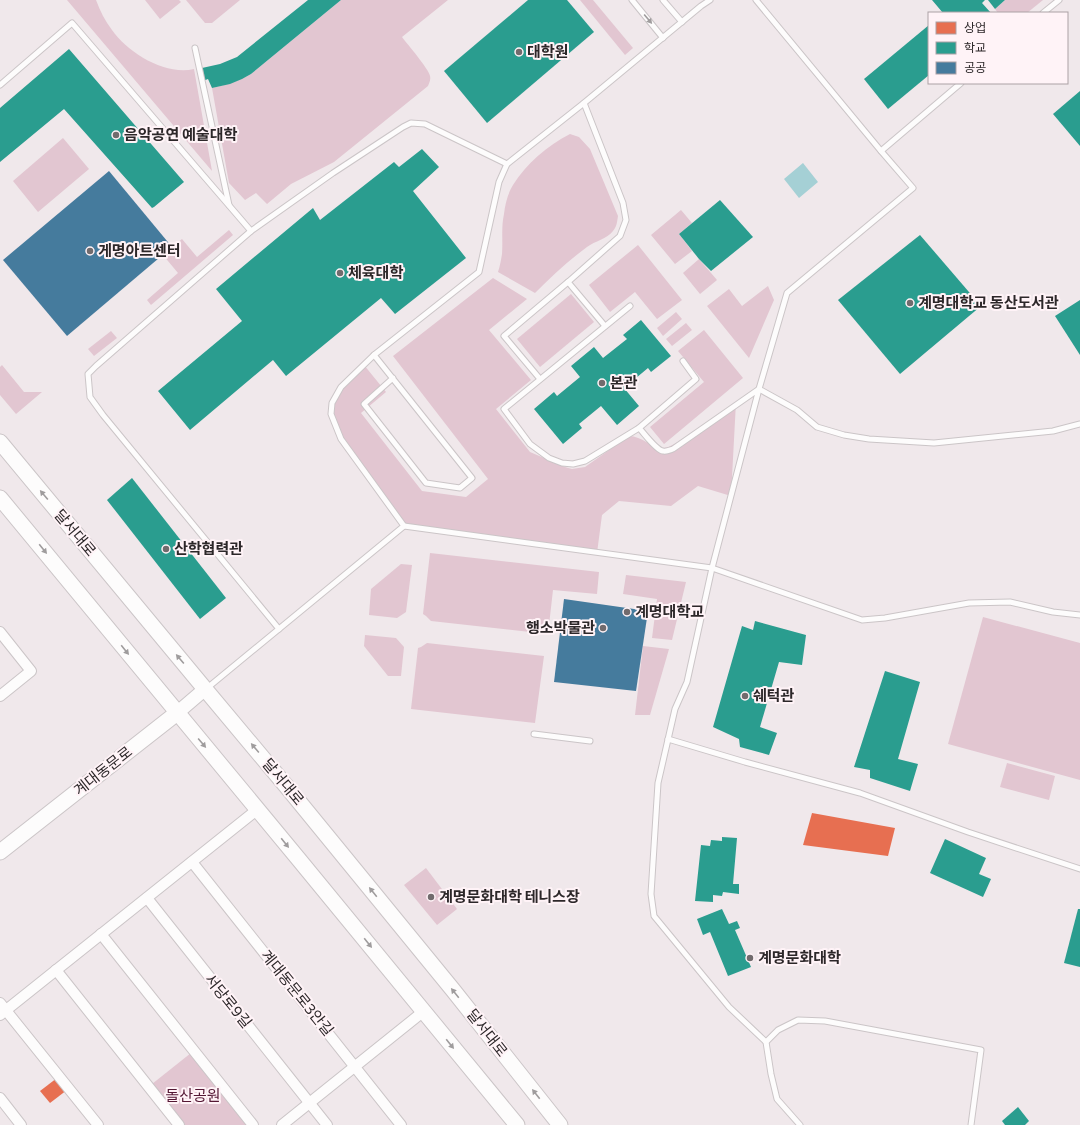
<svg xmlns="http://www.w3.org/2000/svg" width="1080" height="1125" font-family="Commissioner,'Noto Sans KR',sans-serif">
	<rect width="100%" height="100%" fill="#f0e8eb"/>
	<!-- green -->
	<g fill="#e2c6d1">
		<path d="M67,0H96C100,11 105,21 112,30C128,53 166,76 194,69L212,171Z"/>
		<path d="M145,0H179L181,2L160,19Z"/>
		<path d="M186,0H240L212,23H205Z"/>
		<path d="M341,0H448L402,37C408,45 428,68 430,76C431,80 429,83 428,86L334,162L291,184L267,204L256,193L245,200L229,183L212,88C226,85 238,81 251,74Z"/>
		<path d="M580,0H593L633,48L625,55Z"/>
		<path d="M1005,0H1043L1027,13H998L995,9Z"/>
		<path d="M570,134L579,137L590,149L618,216C617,222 617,226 613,231C607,239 595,241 587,247C568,261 551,277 535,293L498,272C500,266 501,260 502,254C503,240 501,227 504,214C505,204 508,193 513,185C526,164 548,145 570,134Z"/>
		<path d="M63,138L89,169L38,212L13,181Z"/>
		<path d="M681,210L692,223L679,234L692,251L675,264L651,235Z"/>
		<path d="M229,230L233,235L151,305L147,300L178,273L163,255L182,239L197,257Z"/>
		<path d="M638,245L682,300L657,319L635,292L610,312L589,285Z"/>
		<path d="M699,259L717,280L700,294L683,273Z"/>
		<path d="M493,278L527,299L489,330L531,380L496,409L530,452L565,467L572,469L585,467L629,436C642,436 651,448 663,448C668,448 674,444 678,442L736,402L731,496L698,486L671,506L619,501L602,515L597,553L404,526L341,439L335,425L332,403L341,387L364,365L386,392L361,413L422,491L466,497L488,479L393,356Z"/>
		<path d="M768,286L774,300L749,358L707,306L729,289L742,306Z"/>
		<path d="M571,294L594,322L540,367L517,339Z"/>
		<path d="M676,312L682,319L663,336L657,328Z"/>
		<path d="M686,323L692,330L672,346L666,339Z"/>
		<path d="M704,330L743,378L664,444L650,427L704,382L678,351Z"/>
		<path d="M111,331L117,338L94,356L88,349Z"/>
		<path d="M2,365L24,392H42L16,414L0,395V367Z"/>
		<path d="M430,553L599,572L597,594L553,590L548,634L431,621L426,616L423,614Z"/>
		<path d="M401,564L412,565L406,612L397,618L369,615L371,589Z"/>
		<path d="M626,575L686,582L672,640L652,638L657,599L623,594Z"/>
		<path d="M983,617L1080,643V780L948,744Z"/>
		<path d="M365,635L396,638L404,647L401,676H388L364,646Z"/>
		<path d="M427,643L544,656L535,723L411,709L418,648L421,647Z"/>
		<path d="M643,646L669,649L650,715H635Z"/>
		<path d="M1007,763L1055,776L1049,800L1000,787Z"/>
		<path d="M426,868L457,909L437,925L404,885Z"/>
		<path d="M191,1053L247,1125H184L152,1084Z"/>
	</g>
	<!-- water -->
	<path fill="#a5d0d5" d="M803,163L818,182L799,198L784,179Z"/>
	<!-- shops -->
	<g fill="#e76f51">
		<path d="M812,813L895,828L888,856L803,845Z"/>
		<path d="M57,1078L67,1090L50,1103L40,1091Z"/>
	</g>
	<!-- schools -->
	<g fill="#2a9d8f">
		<path d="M308,0H341L251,74L242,79L230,84L212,88L208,79L203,81L202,68L220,64L237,57Z"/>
		<path d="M528,0H567L594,32L487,123L444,71Z"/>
		<path d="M932,0H985L982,3L991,13H943Z"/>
		<path d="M988,0H1005L995,9Z"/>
		<path d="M929,25V75L888,109L864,79Z"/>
		<path d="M69,49L184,182L154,207L152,208L64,109L0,162V108Z"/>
		<path d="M1080,91V146L1053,114Z"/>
		<path d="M422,149L439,167L413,191L466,258L395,314L381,298L286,376L273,360L190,430L158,391L242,321L216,289L313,208L320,220L394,162L399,167Z"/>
		<path d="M720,200L753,237L711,271L699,259L679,234Z"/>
		<path d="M920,235L981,306L900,374L838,300Z"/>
		<path d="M1080,300V355L1055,316Z"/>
		<path d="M641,320L671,356L651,372L648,368L624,388L639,406L617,425L601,406L579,424L582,428L563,444L534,409L554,392L557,396L580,377L571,366L594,347L603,358L627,339L623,335Z"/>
		<path d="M132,478L226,598L200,619L107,500Z"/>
		<path d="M755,621L806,635L802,665L779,662L760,727L777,733L769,755L740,747L739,739L713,727L742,626L753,630Z"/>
		<path d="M885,671L920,682L898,759L918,764L910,791L870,778V770L854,767Z"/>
		<path d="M722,837L737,838L733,884H739V894L723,892L722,896L713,895V902L695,901L701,845L710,846L711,840L722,841Z"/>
		<path d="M945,839L986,858L979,874L991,879L983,897L930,873Z"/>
		<path d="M722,909L729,924L737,921L740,928L735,930L751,967L728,976L710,932L703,935L697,919Z"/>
		<path d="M1078,909H1080V967L1064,963Z"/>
		<path d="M1018,1107L1029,1121L1025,1125H1005L1002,1121Z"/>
	</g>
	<!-- public -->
	<g fill="#457b9d">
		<path d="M109,171L172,247L67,336L3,260Z"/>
		<path d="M564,599L648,611L636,691L554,682Z"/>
	</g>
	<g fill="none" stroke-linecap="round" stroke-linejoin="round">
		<!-- service casing -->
		<g stroke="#cbc5c7" stroke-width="7">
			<g id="service">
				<path d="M632,0L663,38"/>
				<path d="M663,0L682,22"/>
				<path d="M756,0L881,151L913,188L787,293L759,389L712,568L687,682L675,709L658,783L651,894L654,916L729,1007L766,1042L771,1074L777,1099L800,1125"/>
				<path d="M1043,13L1059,0"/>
				<path d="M195,48L229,205"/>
				<path d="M0,85L72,23L251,231"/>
				<path d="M881,151L961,83"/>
				<path d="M568,282L605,326"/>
				<path d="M630,306L504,409L530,444L549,458L562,463L573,464L585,461L639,428C644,433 656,450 663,451C666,452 670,450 673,449L759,389L797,410L817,427L844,435L869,439L934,443L1053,431L1080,424"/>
				<path d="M374,355L472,478L460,488L426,483L364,404L393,378"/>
				<path d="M540,379L504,336L568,282L620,236L626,220L623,203L584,103"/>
				<path d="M639,428L696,379L683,361"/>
				<path d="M404,526L712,568L862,620L885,618L969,603L1010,602L1053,612L1080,615"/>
				<path d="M279,629L103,415L90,397L88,374L96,366L251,231L333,173L403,127L411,123L425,124L507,164"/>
				<path d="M206,689L404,526L341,439L331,414L332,403L341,387L374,355L479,272L499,182L507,164L584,103L701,6L710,0"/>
				<path d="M534,734L590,741"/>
				<path d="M668,739L745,762L860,793L968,832L1080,869"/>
				<path d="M766,1042L778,1030L798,1020L825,1021L981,1050L971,1125"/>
			</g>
		</g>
		<!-- minor casing -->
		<g stroke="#cbc5c7" stroke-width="12">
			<g id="minor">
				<path d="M0,632L31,671L0,696"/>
				<path d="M192,862L401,1125"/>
				<path d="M147,898L327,1125"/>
				<path d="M101,934L253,1125"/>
				<path d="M56,970L179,1125"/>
				<path d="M0,1003L98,1125"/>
				<path d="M0,1015L258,809"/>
				<path d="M0,1098L21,1125"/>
				<path d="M282,1125L424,1011"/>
			</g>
		</g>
		<!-- tertiary casing -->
		<g stroke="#cbc5c7" stroke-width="15">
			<path id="tertiary" d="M177,713L205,689"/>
		</g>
		<!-- secondary casing -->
		<g stroke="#cbc5c7" stroke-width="17">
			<g id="secondary">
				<path d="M0,442L205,689L287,787L453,990L560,1125"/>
				<path d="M0,498C172,707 346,915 517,1125"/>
				<path d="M0,852L177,713"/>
			</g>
		</g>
		<!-- service -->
		<use href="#service" stroke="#fdfcfc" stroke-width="5"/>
		<!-- minor -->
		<use href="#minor" stroke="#fdfcfc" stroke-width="10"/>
		<!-- tertiary -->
		<use href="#tertiary" stroke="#fdfcfc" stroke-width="13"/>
		<!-- secondary -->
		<use href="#secondary" stroke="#fdfcfc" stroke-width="15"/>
	</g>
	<!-- one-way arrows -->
	<defs><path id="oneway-solid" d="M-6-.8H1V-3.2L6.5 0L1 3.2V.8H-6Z"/></defs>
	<g fill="#9f9c9d">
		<use href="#oneway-solid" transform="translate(648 19) rotate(50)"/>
		<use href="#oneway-solid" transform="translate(44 495) rotate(-130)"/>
		<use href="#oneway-solid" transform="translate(43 549) rotate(51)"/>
		<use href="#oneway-solid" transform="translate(125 650) rotate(51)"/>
		<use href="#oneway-solid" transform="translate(180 659) rotate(-130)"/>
		<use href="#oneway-solid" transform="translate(202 743) rotate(50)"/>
		<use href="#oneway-solid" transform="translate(255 748) rotate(-130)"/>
		<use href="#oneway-solid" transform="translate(285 843) rotate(51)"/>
		<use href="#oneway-solid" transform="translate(373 892) rotate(-129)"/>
		<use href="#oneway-solid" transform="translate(368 943) rotate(51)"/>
		<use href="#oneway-solid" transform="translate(455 993) rotate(-129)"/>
		<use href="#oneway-solid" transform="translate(450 1044) rotate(51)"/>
		<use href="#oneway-solid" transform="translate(536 1094) rotate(-128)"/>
	</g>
	<!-- markers -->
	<g fill="#716b6d" stroke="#fff3f7" stroke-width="1.5">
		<circle cx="519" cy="52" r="4"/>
		<circle cx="116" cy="135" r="4"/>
		<circle cx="90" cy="251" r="4"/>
		<circle cx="340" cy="273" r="4"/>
		<circle cx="910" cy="303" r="4"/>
		<circle cx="602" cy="383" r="4"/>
		<circle cx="166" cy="549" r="4"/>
		<circle cx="627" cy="612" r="4"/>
		<circle cx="603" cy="628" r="4"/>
		<circle cx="745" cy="696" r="4"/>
		<circle cx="431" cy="897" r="4"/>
		<circle cx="750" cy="958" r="4"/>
	</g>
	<g text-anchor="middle" stroke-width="4" stroke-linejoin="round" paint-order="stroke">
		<!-- poi labels -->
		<g font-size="15" font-weight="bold" fill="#2c2729" stroke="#fff3f7" text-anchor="start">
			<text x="527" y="57">대학원</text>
			<text x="124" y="140">음악공연 예술대학</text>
			<text x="98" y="256">게명아트센터</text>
			<text x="348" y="278">체육대학</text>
			<text x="918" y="308">계명대학교 동산도서관</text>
			<text x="610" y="388">본관</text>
			<text x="174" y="554">산학협력관</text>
			<text x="635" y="617">계명대학교</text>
			<text x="595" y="633" text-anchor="end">행소박물관</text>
			<text x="753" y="701">쉐턱관</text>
			<text x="439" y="902">계명문화대학 테니스장</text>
			<text x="758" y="963">계명문화대학</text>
		</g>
		<!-- street labels -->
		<g font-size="15" fill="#2c2729" stroke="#fff3f7">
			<text transform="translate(75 533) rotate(50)" y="5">달서대로</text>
			<text transform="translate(103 771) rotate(-38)" y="5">계대동문로</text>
			<text transform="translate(283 782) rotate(50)" y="5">달서대로</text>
			<text transform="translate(297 993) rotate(51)" y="5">계대동문로3안길</text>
			<text transform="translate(228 1001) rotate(51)" y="5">서당로9길</text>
			<text transform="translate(487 1033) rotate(52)" y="5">달서대로</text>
		</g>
		<!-- park labels -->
		<g font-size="15" fill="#541734" stroke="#fff3f7">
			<text x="193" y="1101">돌산공원</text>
		</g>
	</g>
	<!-- legend -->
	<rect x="928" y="12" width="140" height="72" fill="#fff3f7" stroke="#aba1a5"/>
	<rect x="936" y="22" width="20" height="12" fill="#e76f51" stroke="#aba1a5"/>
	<text x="964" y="32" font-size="12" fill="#2c2729">상업</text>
	<rect x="936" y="42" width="20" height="12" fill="#2a9d8f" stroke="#aba1a5"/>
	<text x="964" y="52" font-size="12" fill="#2c2729">학교</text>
	<rect x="936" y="62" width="20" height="12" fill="#457b9d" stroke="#aba1a5"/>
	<text x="964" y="72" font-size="12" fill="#2c2729">공공</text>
</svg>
